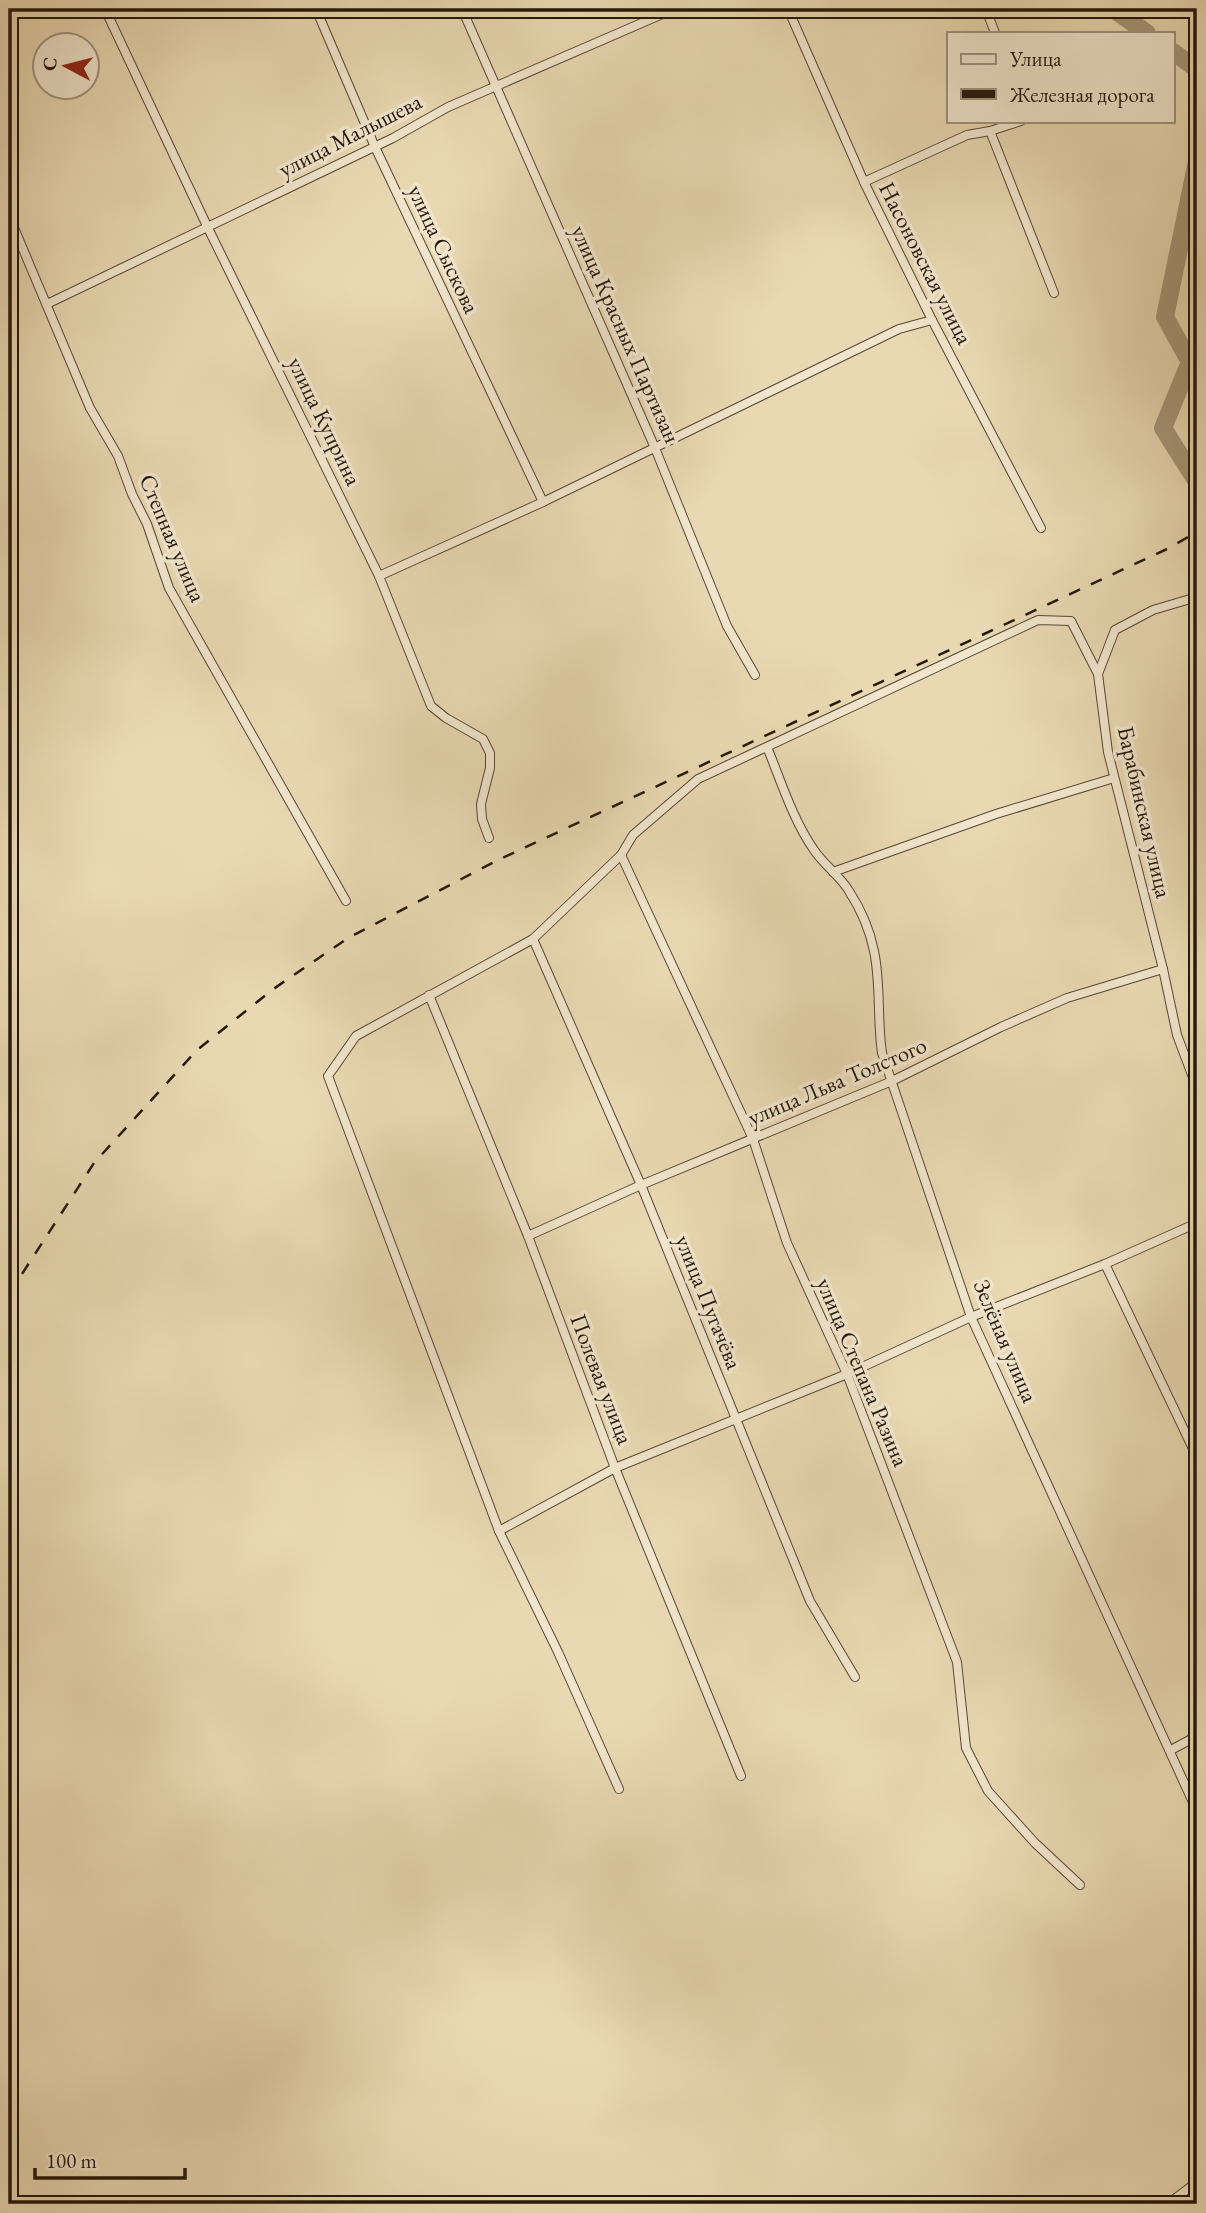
<svg xmlns="http://www.w3.org/2000/svg" width="1206" height="2213" font-family="'EB Garamond',serif">
	<rect width="100%" height="100%" fill="#e9d9b2"/>
	<filter id="stains"><feTurbulence type="fractalNoise" baseFrequency=".00286" numOctaves="4"/><feColorMatrix values="0 0 0 0 .2 0 0 0 0 .09 0 0 0 0 .02 0 0 0 .5 -.17"/></filter>
	<radialGradient id="worn" r=".72"><stop offset=".6" stop-color="#630" stop-opacity="0"/><stop offset="1" stop-color="#630" stop-opacity=".3"/></radialGradient>
	<g fill="none" stroke-linecap="round" stroke-linejoin="round">
		<!-- river -->
		<g stroke="#a6977a" stroke-width="18">
			<path d="M1113,9L1147,33"/>
			<path d="M1173,52L1197,69"/>
			<path d="M1197,161L1165,317L1190,362L1163,428L1197,482"/>
		</g>
		<!-- street casing -->
		<g stroke="#554836" stroke-width="10">
			<g id="street">
				<path d="M105,9L207,226L379,576L431,706L446,718L483,739L490,753V768L481,804L482,819L489,838"/>
				<path d="M316,9L375,147L543,502"/>
				<path d="M462,9L655,448L727,626L755,675"/>
				<path d="M788,9L864,182L932,320L1041,528"/>
				<path d="M986,9L995,33"/>
				<path d="M990,131L1054,293"/>
				<path d="M864,182L967,135L990,131L1021,121"/>
				<path d="M9,216L90,408L118,456L132,494L147,524L169,588L346,901"/>
				<path d="M47,304L393,138L448,107L674,9"/>
				<path d="M379,576L543,502L899,329L932,320"/>
				<path d="M1197,597L1153,610L1115,630L1098,674L1108,752L1163,969L1177,1035L1197,1088"/>
				<path d="M767,747C781,781 793,820 814,850C824,865 840,876 849,891C860,908 870,931 874,951C881,984 877,1019 882,1053L971,1317L1197,1811"/>
				<path d="M621,855L753,1139L787,1243L847,1374L957,1662L966,1748L988,1791L1035,1843L1080,1885"/>
				<path d="M833,872L996,814L1114,778"/>
				<path d="M533,939L641,1185L810,1601L855,1677"/>
				<path d="M429,995L528,1236L615,1468L741,1776"/>
				<path d="M528,1236L641,1185L892,1081L1001,1027L1067,998L1163,969"/>
				<path d="M1105,1264L1197,1457"/>
				<path d="M499,1531L615,1468L847,1374L971,1317L1105,1264L1197,1223"/>
				<path d="M1171,1750L1197,1736"/>
				<path d="M619,1789L558,1652L499,1531L328,1076L356,1036L533,939L621,855L633,835L698,779L1038,620L1071,621L1098,674"/>
				<path d="M1168,2204L1197,2182"/>
			</g>
		</g>
		<!-- street -->
		<use href="#street" stroke="#f1e6cd" stroke-width="8"/>
		<!-- rail -->
		<path stroke="#24180c" stroke-width="2.5" stroke-dasharray="12 12" stroke-linecap="butt" d="M9,1294L94,1163L197,1050L272,990L348,938L498,860L1167,549L1197,532"/>
	</g>
	<g text-anchor="middle" stroke-width="7" stroke-linejoin="round" paint-order="stroke">
		<!-- street labels -->
		<g font-size="23" fill="#24180c" stroke="#f1e6cd">
			<text transform="translate(350 135) rotate(-27)" y="8">улица Малышева</text>
			<text transform="translate(444 249) rotate(65)" y="8">улица Сыскова</text>
			<text transform="translate(926 263) rotate(63)" y="8">Насоновская улица</text>
			<text transform="translate(626 334) rotate(66)" y="8">улица Красных Партизан</text>
			<text transform="translate(325 421) rotate(64)" y="8">улица Куприна</text>
			<text transform="translate(173 538) rotate(67)" y="8">Степная улица</text>
			<text transform="translate(1145 812) rotate(77)" y="8">Барабинская улица</text>
			<text transform="translate(837 1081) rotate(-23)" y="8">улица Льва Толстого</text>
			<text transform="translate(709 1302) rotate(68)" y="8">улица Пугачёва</text>
			<text transform="translate(1006 1341) rotate(67)" y="8">Зелёная улица</text>
			<text transform="translate(863 1372) rotate(67)" y="8">улица Степана Разина</text>
			<text transform="translate(602 1379) rotate(69)" y="8">Полевая улица</text>
		</g>
	</g>
	<!-- margin -->
	<rect width="1206" height="2213" fill="none" stroke="#e9d9b2" stroke-width="35"/>
	<rect x="10" y="10" width="1185" height="2192" fill="none" stroke="#24180c" stroke-width="3.5"/>
	<rect x="18" y="18" width="1171" height="2178" fill="none" stroke="#24180c" stroke-width="2"/>
	<!-- legend -->
	<rect x="947" y="32" width="228" height="91" fill="#f1e6cd" stroke="#9f9480" stroke-width="2"/>
	<rect x="961" y="54" width="35" height="10" fill="#f1e6cd" stroke="#9f9480" stroke-width="2"/>
	<text x="1010" y="66" font-size="21" fill="#24180c">Улица</text>
	<rect x="961" y="89" width="35" height="10" fill="#24180c" stroke="#9f9480" stroke-width="2"/>
	<text x="1010" y="102" font-size="21" fill="#24180c">Железная дорога</text>
	<!-- north arrow -->
	<g transform="translate(66 66) rotate(277)"><circle r="33" fill="#f1e6cd" stroke="#9f9480" stroke-width="2"/>
	<path d="M0-5L12 26L0 18L-12 26Z" fill="#8f2418"/>
	<text y="-10" font-size="19" font-weight="bold" text-anchor="middle" fill="#24180c">С</text>
	</g>
	<!-- scale -->
	<path d="M35 2168v10h150v-10" fill="none" stroke="#24180c" stroke-width="3.5"/>
	<text x="46" y="2168" font-size="21" fill="#24180c" stroke="#f1e6cd" stroke-width="5" paint-order="stroke">100 m</text>
	<rect width="100%" height="100%" filter="url(#stains)"/>
	<rect width="100%" height="100%" fill="url(#worn)"/>
</svg>
